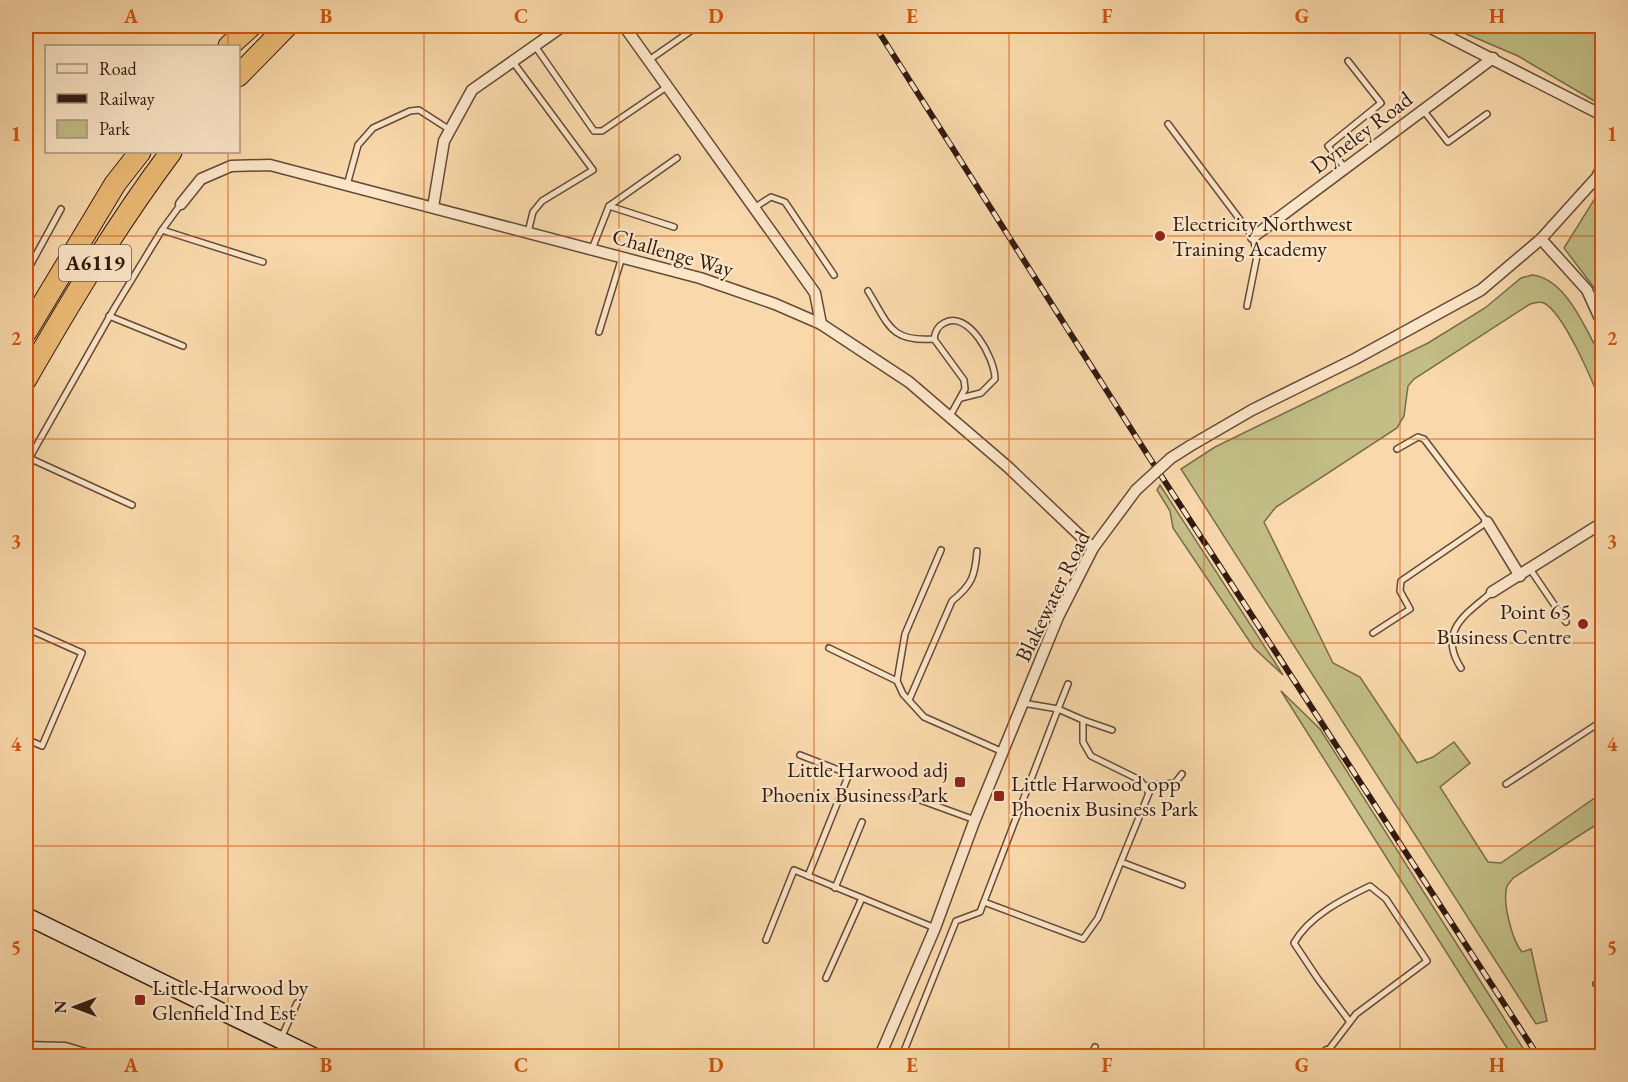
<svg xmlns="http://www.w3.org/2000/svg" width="1628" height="1082" font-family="'EB Garamond',serif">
	<rect width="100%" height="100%" fill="#f9d9ab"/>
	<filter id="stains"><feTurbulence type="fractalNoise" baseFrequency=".00333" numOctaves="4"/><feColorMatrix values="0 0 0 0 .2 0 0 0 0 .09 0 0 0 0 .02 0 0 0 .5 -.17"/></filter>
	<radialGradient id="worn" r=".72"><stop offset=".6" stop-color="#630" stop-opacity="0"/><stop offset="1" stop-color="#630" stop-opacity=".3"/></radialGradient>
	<!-- green -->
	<g fill="#c2be86" stroke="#7a6c4c" stroke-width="1.5">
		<path d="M1448,26H1602V103L1596,102L1518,56Z"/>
		<path d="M1602,187V298L1564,248Z"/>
		<path d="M1532,275C1566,278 1586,330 1601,357L1602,363V406C1594,384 1564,313 1544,303C1539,301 1535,303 1530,304L1414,379L1408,386L1404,416L1397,428L1276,507L1264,522L1333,663L1360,677L1417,763L1433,757L1454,742L1470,763L1440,787L1488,862L1501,863L1602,793V821L1513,878C1512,880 1508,884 1507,886C1502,902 1512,940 1522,952L1531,949L1547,1021L1536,1024L1181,469L1215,447L1428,343L1485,308L1521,278Z"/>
		<path d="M1160,485L1283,675L1254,648L1173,528L1170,511L1157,490Z"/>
		<path d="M1281,691L1320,729L1528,1056H1512Z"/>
	</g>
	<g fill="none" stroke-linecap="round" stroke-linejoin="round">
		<!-- lane casing -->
		<g stroke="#634a38" stroke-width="8">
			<g id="lane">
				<path d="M535,46L594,131H602L668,86"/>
				<path d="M649,60L698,26"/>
				<path d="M513,62L593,170L542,201L533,212L528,232"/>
				<path d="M1423,110L1448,142L1487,114"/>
				<path d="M1168,124L1253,237L1257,256L1247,306"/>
				<path d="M1345,168L1328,146L1381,103L1348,61"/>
				<path d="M347,185L358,145L373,128L410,111L419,110L450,130"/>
				<path d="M609,206L674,227"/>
				<path d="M754,208L771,197L785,202L834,275"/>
				<path d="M162,230L263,262"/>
				<path d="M592,249L609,206L677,158"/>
				<path d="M26,273L61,209"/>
				<path d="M868,291C889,325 890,342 934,339"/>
				<path d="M109,316L183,346"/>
				<path d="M599,332L622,257"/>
				<path d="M934,339C935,332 938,326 944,323C968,309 995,358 995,379L981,393L961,398"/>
				<path d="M934,339L964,380L965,389L950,416"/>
				<path d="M29,458L132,505"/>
				<path d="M26,464L115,307L162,230L181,204"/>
				<path d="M1530,569L1566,622"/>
				<path d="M26,628L82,653L42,746L26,739"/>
				<path d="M1373,633L1410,609L1400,591L1401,581L1487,522L1424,439L1418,437L1397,449"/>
				<path d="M829,648L897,681L903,694L924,717L1003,752"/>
				<path d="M1461,668C1437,631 1466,614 1492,592"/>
				<path d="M897,681L905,634L941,550"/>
				<path d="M909,700L952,601C972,585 975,576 977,551"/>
				<path d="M1083,720L1112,730"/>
				<path d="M800,755L849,774L808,876"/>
				<path d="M1506,784L1602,721"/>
				<path d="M1144,786L1175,783L1182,774"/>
				<path d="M912,797L975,820"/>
				<path d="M1121,862L1182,885"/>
				<path d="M835,888L862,822"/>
				<path d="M984,902L1083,939L1098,918L1149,793L1140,780L1091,756L1083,742V720L1058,709L1068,684"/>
				<path d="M766,940L794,870L935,928"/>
				<path d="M826,978L862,898"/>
				<path d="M1596,984L1602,982"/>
				<path d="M282,1036L297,1003"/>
				<path d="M1327,1052L1356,1014L1427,961L1386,899L1370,886C1343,899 1309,916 1294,943L1318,979L1350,1022"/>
				<path d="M1181,1055L1186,1056"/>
				<path d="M902,1056L956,921L980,912L1058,709L1023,703"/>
				<path d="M1091,1056L1095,1047"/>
			</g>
		</g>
		<!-- street casing -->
		<g stroke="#634a38" stroke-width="13">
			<g id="street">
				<path d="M624,26L815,293L821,324"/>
				<path d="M1427,26L1602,115"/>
				<path d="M181,204L201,179L231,166L270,165L700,278L775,304L821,324L909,382L1008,467L1093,548"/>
				<path d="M433,207L444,141L472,90L563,26"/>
				<path d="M1253,237L1493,58"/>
				<path d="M1541,239L1587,290L1602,323"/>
				<path d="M1190,446L1252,410L1355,359L1481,290L1541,239L1597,177L1602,167"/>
				<path d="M1487,522L1520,576"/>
				<path d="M1492,592L1602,523"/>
				<path d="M26,1047L65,1048L92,1056"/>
				<path d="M880,1056L935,928L974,822L1058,617L1093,548L1136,490"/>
				<path d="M1326,1056L1327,1052"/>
			</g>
		</g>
		<!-- secondary casing -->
		<g stroke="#311a11" stroke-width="19">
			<path id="secondary" d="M26,916L313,1056"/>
		</g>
		<!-- highway casing -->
		<g stroke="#311a11" stroke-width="23">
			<g id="highway">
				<path d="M229,46L251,26"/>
				<path d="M238,76L287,26"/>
				<path d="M26,332L115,184L140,152"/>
				<path d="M26,379C71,301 117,224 171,152"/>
			</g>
		</g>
		<!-- lane -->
		<use href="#lane" stroke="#fbe6c8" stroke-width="5"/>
		<!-- street -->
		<use href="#street" stroke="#fbe6c8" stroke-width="10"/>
		<!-- secondary -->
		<use href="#secondary" stroke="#fbe6c8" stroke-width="16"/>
		<!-- highway -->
		<use href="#highway" stroke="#ecbc76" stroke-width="21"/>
		<!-- rail casing -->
		<g stroke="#311a11" stroke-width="6">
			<path id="rail" d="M875,26L1147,454L1538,1056"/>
		</g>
		<!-- rail -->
		<use href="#rail" stroke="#fbe6c8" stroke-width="4" stroke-dasharray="11" stroke-linecap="butt"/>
		<!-- street-bridge casing -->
		<g stroke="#634a38" stroke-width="13" stroke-linecap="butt">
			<path id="street-bridge" d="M1136,490L1171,458L1190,446"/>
		</g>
		<!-- street-bridge -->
		<use href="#street-bridge" stroke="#fbe6c8" stroke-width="10"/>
	</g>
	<!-- grid -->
	<path fill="none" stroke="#d6530c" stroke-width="1.5" stroke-opacity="0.55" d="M228,26V46M424,26V1056M619,26V1056M814,26V1056M1009,26V1056M1204,26V1056M1400,26V1056M228,152V1056M26,236H1602M26,439H1602M26,643H1602M26,846H1602"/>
	<!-- markers -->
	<g fill="#8f2418" stroke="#fbe6c8" stroke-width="2">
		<circle cx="1160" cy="236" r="6"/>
		<circle cx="1583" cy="624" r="6"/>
		<rect x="954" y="776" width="12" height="12" rx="3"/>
		<rect x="993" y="790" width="12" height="12" rx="3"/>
		<rect x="134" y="994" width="12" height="12" rx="3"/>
	</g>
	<g text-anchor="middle" stroke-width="4.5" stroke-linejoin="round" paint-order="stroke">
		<!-- shield labels -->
		<rect fill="#fbe6c8" stroke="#6e5748" stroke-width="1.5" x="59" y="245" width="72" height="36" rx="4.5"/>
		<g font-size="21" font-weight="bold" fill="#311a11">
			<text x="95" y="270">A6119</text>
		</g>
		<!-- street labels -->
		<g font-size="22" fill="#311a11" stroke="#fbe6c8">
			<text transform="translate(1361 132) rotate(-37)" y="8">Dyneley Road</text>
			<text transform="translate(673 252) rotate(16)" y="8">Challenge Way</text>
			<text transform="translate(1052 596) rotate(-64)" y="8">Blakewater Road</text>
		</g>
		<!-- poi labels -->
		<g font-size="22" fill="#311a11" stroke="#fbe6c8" text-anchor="start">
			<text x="1172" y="231">Electricity Northwest<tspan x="1172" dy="25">Training Academy</tspan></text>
			<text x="1571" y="619" text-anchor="end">Point 65<tspan x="1571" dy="25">Business Centre</tspan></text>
			<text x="948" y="777" text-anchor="end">Little Harwood adj<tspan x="948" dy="25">Phoenix Business Park</tspan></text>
			<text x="1011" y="791">Little Harwood opp<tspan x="1011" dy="25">Phoenix Business Park</tspan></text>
			<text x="152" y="995">Little Harwood by<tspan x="152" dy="25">Glenfield Ind Est</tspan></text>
		</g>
	</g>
	<!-- margin -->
	<rect width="1628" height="1082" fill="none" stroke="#f9d9ab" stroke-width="66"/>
	<!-- legend -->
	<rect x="45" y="45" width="195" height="108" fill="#fbe6c8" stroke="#aa947f" stroke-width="1.5"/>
	<rect x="57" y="64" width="30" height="9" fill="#fbe6c8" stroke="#aa947f" stroke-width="1.5"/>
	<text x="99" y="75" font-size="18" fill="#311a11">Road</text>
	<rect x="57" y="94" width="30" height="9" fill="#311a11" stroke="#aa947f" stroke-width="1.5"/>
	<text x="99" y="105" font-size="18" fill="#311a11">Railway</text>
	<rect x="57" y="120" width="30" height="18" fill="#c2be86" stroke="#aa947f" stroke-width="1.5"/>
	<text x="99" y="135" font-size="18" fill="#311a11">Park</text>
	<!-- north arrow -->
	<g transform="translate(75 1007) rotate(270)" stroke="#fbe6c8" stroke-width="4.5" paint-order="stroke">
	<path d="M0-4.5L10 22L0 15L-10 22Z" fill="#311a11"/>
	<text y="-9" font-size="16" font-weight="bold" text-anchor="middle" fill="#311a11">N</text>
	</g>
	<rect x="33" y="33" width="1562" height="1016" fill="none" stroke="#d6530c" stroke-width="2"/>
	<g font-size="20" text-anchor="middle" font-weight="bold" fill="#d6530c">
		<text x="131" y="23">A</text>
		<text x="326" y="23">B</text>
		<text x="521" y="23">C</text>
		<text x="716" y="23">D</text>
		<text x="912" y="23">E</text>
		<text x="1107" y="23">F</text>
		<text x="1302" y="23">G</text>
		<text x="1497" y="23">H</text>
		<text x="16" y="141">1</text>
		<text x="1612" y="141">1</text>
		<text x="16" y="345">2</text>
		<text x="1612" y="345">2</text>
		<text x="16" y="548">3</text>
		<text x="1612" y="548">3</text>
		<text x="16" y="751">4</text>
		<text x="1612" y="751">4</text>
		<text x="16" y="954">5</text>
		<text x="1612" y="954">5</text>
		<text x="131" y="1072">A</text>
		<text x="326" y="1072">B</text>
		<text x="521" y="1072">C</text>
		<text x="716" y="1072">D</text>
		<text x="912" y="1072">E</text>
		<text x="1107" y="1072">F</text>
		<text x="1302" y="1072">G</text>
		<text x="1497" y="1072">H</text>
	</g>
	<rect width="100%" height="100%" filter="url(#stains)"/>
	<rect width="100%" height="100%" fill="url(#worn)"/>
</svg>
